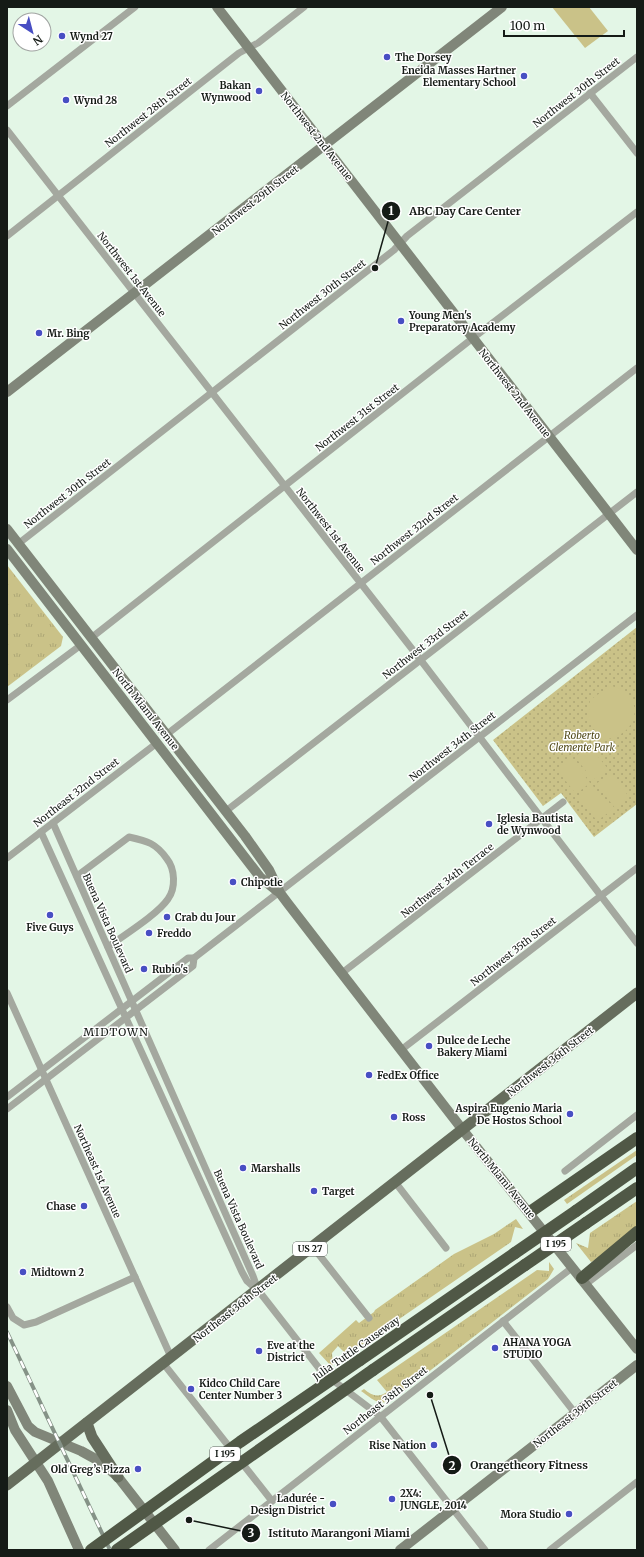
<svg xmlns="http://www.w3.org/2000/svg" width="644" height="1557" font-family="Merriweather,serif">
	<defs>
		<pattern id="grass-tufts" width="24" height="20" patternUnits="userSpaceOnUse"><rect width="24" height="20" fill="#cac288"/><path d="M3 7l-1-3M5 7V3M7 7l1-3M15 17l-1-3M17 17v-4M19 17l1-3" fill="none" stroke="#ada675"/></pattern>
		<pattern id="park-dots" width="8" height="8" patternUnits="userSpaceOnUse"><rect width="8" height="8" fill="#cac288"/><path d="M2 2h.1M6 6h.1" fill="none" stroke="#ada675" stroke-width="1.8" stroke-linecap="round"/></pattern>
	</defs>
	<rect width="100%" height="100%" fill="#e3f6e6"/>
	<!-- grass -->
	<g fill="url(#grass-tufts)">
		<path d="M7,565L63,637L61,646L7,687Z"/>
		<path d="M637,1150V1155L567,1204L564,1200Z"/>
		<path d="M637,1201V1226L598,1259L591,1262L576,1243L588,1248L590,1233Z"/>
		<path d="M516,1219L523,1229L515,1227L511,1242L347,1355L338,1346L332,1353L333,1365L331,1366L319,1353L356,1320L359,1323L374,1312L375,1310L454,1254L494,1234Z"/>
		<path d="M549,1262L554,1269L548,1279L391,1401L390,1400C379,1407 370,1397 361,1391L364,1389C372,1396 378,1398 387,1392L377,1380L537,1270L549,1271Z"/>
	</g>
	<!-- park -->
	<path fill="url(#park-dots)" d="M637,627V804L594,837L561,793L543,806L493,740Z"/>
	<!-- pitch -->
	<g fill="#cac288">
		<path d="M552,7H589L608,31L585,48Z"/>
		<path d="M610,686C644,690 644,736 602,740L588,721L590,700Z"/>
		<path d="M589,745L608,769L593,780L575,757Z"/>
		<path d="M572,758L590,783L576,794L557,770Z"/>
		<path d="M611,772L629,797L615,808L596,784Z"/>
		<path d="M593,786L612,810L597,821L579,797Z"/>
	</g>
	<g fill="none" stroke-linecap="round" stroke-linejoin="round">
		<!-- street -->
		<g stroke="#a4a89f" stroke-width="7">
			<path d="M590,93L637,153"/>
			<path d="M7,106L135,7"/>
			<path d="M7,130L416,654L637,943"/>
			<path d="M7,236L239,53L258,43L304,7"/>
			<path d="M18,544L394,250L407,236L637,57"/>
			<path d="M91,638L473,338L637,212"/>
			<path d="M7,700L81,645"/>
			<path d="M166,735L637,368"/>
			<path d="M226,811L637,492"/>
			<path d="M53,823L253,1276L258,1290L322,1372L380,1416L485,1550"/>
			<path d="M41,832L242,1272L247,1281L257,1290"/>
			<path d="M7,858L157,743"/>
			<path d="M77,876L129,837C147,841 156,843 167,859C175,869 176,888 168,899C157,915 124,935 108,947"/>
			<path d="M342,973L563,802"/>
			<path d="M7,993L171,1357"/>
			<path d="M401,1050L637,868"/>
			<path d="M7,1097L188,958H194L637,615"/>
			<path d="M7,1109L193,966L194,958"/>
			<path d="M565,1171L637,1115"/>
			<path d="M395,1182L446,1248"/>
			<path d="M313,1247L369,1318"/>
			<path d="M586,1284L637,1245"/>
			<path d="M7,1307L13,1318L24,1325L36,1322L135,1277"/>
			<path d="M503,1321L575,1413"/>
			<path d="M163,1363L272,1501"/>
			<path d="M209,1550L573,1267"/>
			<path d="M550,1550L637,1482"/>
		</g>
		<!-- secondary -->
		<g stroke="#808679" stroke-width="10">
			<path d="M217,7L637,550"/>
			<path d="M7,392L502,7"/>
			<path d="M7,529L245,836L269,870L280,893L289,905L462,1129L637,1349"/>
			<path d="M7,549L260,877L277,891"/>
			<path d="M7,1386L28,1426L35,1432L81,1451L101,1462L118,1477L175,1550"/>
			<path d="M7,1410L15,1430L48,1481L79,1550"/>
			<path d="M400,1550L637,1365"/>
		</g>
		<!-- primary -->
		<g stroke="#666d5d" stroke-width="11">
			<path d="M87,1423L92,1437L118,1477"/>
			<path d="M7,1485L637,993"/>
		</g>
		<!-- highway -->
		<g stroke="#505846" stroke-width="12">
			<path d="M576,1211L637,1168"/>
			<path d="M530,1212L637,1138"/>
			<path d="M586,1223L637,1188"/>
			<path d="M582,1278L637,1232"/>
			<path d="M360,1360L515,1253"/>
			<path d="M373,1370L525,1265"/>
		</g>
		<!-- rail casing -->
		<g stroke="#859287" stroke-width="4">
			<path id="rail" d="M7,1332L110,1550"/>
		</g>
		<!-- rail -->
		<use href="#rail" stroke="#fff" stroke-width="2.5" stroke-dasharray="8" stroke-linecap="butt"/>
		<!-- highway-bridge -->
		<g stroke="#505846" stroke-width="12">
			<path d="M515,1253L576,1211"/>
			<path d="M525,1265L586,1223"/>
			<path d="M91,1550L240,1442L360,1360"/>
			<path d="M117,1550L373,1370"/>
		</g>
	</g>
	<!-- markers -->
	<g fill="#484ec3" stroke="#fff" stroke-width="1.5">
		<circle cx="62" cy="36" r="4"/>
		<circle cx="387" cy="57" r="4"/>
		<circle cx="524" cy="76" r="4"/>
		<circle cx="259" cy="91" r="4"/>
		<circle cx="66" cy="100" r="4"/>
		<circle cx="401" cy="321" r="4"/>
		<circle cx="39" cy="333" r="4"/>
		<circle cx="489" cy="824" r="4"/>
		<circle cx="233" cy="882" r="4"/>
		<circle cx="50" cy="915" r="4"/>
		<circle cx="167" cy="917" r="4"/>
		<circle cx="149" cy="933" r="4"/>
		<circle cx="144" cy="969" r="4"/>
		<circle cx="429" cy="1046" r="4"/>
		<circle cx="369" cy="1075" r="4"/>
		<circle cx="570" cy="1114" r="4"/>
		<circle cx="394" cy="1117" r="4"/>
		<circle cx="243" cy="1168" r="4"/>
		<circle cx="314" cy="1191" r="4"/>
		<circle cx="84" cy="1206" r="4"/>
		<circle cx="23" cy="1272" r="4"/>
		<circle cx="495" cy="1348" r="4"/>
		<circle cx="259" cy="1351" r="4"/>
		<circle cx="191" cy="1389" r="4"/>
		<circle cx="434" cy="1445" r="4"/>
		<circle cx="138" cy="1469" r="4"/>
		<circle cx="392" cy="1499" r="4"/>
		<circle cx="333" cy="1504" r="4"/>
		<circle cx="569" cy="1514" r="4"/>
	</g>
	<g text-anchor="middle" stroke-width="3" stroke-linejoin="round" paint-order="stroke">
		<!-- shield labels -->
		<g fill="#fff" stroke="#5b5f5c" stroke-width="1">
			<rect x="541" y="1237" width="30" height="14" rx="3"/>
			<rect x="293" y="1242" width="34" height="14" rx="3"/>
			<rect x="210" y="1447" width="30" height="14" rx="3"/>
		</g>
		<g font-size="9" font-weight="bold" fill="#151b16">
			<text x="556" y="1247">I 195</text>
			<text x="310" y="1252">US 27</text>
			<text x="225" y="1457">I 195</text>
		</g>
		<!-- poi labels -->
		<g font-size="10" font-weight="bold" fill="#151b16" stroke="#fff" text-anchor="start">
			<text x="70" y="40">Wynd 27</text>
			<text x="395" y="61">The Dorsey</text>
			<text x="516" y="74" text-anchor="end">Eneida Masses Hartner<tspan x="516" dy="12">Elementary School</tspan></text>
			<text x="251" y="89" text-anchor="end">Bakan<tspan x="251" dy="12">Wynwood</tspan></text>
			<text x="74" y="104">Wynd 28</text>
			<text x="409" y="319">Young Men's<tspan x="409" dy="12">Preparatory Academy</tspan></text>
			<text x="47" y="337">Mr. Bing</text>
			<text x="497" y="822">Iglesia Bautista<tspan x="497" dy="12">de Wynwood</tspan></text>
			<text x="241" y="886">Chipotle</text>
			<text x="175" y="921">Crab du Jour</text>
			<text x="50" y="931" text-anchor="middle">Five Guys</text>
			<text x="157" y="937">Freddo</text>
			<text x="152" y="973">Rubio's</text>
			<text x="437" y="1044">Dulce de Leche<tspan x="437" dy="12">Bakery Miami</tspan></text>
			<text x="377" y="1079">FedEx Office</text>
			<text x="562" y="1112" text-anchor="end">Aspira Eugenio Maria<tspan x="562" dy="12">De Hostos School</tspan></text>
			<text x="402" y="1121">Ross</text>
			<text x="251" y="1172">Marshalls</text>
			<text x="322" y="1195">Target</text>
			<text x="76" y="1210" text-anchor="end">Chase</text>
			<text x="31" y="1276">Midtown 2</text>
			<text x="503" y="1346">AHANA YOGA<tspan x="503" dy="12">STUDIO</tspan></text>
			<text x="267" y="1349">Eve at the<tspan x="267" dy="12">District</tspan></text>
			<text x="199" y="1387">Kidco Child Care<tspan x="199" dy="12">Center Number 3</tspan></text>
			<text x="426" y="1449" text-anchor="end">Rise Nation</text>
			<text x="130" y="1473" text-anchor="end">Old Greg’s Pizza</text>
			<text x="400" y="1497">2X4:<tspan x="400" dy="12">JUNGLE, 2014</tspan></text>
			<text x="325" y="1502" text-anchor="end">Ladurée -<tspan x="325" dy="12">Design District</tspan></text>
			<text x="561" y="1518" text-anchor="end">Mora Studio</text>
		</g>
		<!-- street labels -->
		<g font-size="10" fill="#151b16" stroke="#fff">
			<text transform="translate(576 92) rotate(-38)" y="4">Northwest 30th Street</text>
			<text transform="translate(148 112) rotate(-38)" y="4">Northwest 28th Street</text>
			<text transform="translate(317 136) rotate(52)" y="4">Northwest 2nd Avenue</text>
			<text transform="translate(255 200) rotate(-38)" y="4">Northwest 29th Street</text>
			<text transform="translate(132 274) rotate(52)" y="4">Northwest 1st Avenue</text>
			<text transform="translate(322 294) rotate(-38)" y="4">Northwest 30th Street</text>
			<text transform="translate(515 393) rotate(52)" y="4">Northwest 2nd Avenue</text>
			<text transform="translate(357 417) rotate(-38)" y="4">Northwest 31st Street</text>
			<text transform="translate(67 493) rotate(-38)" y="4">Northwest 30th Street</text>
			<text transform="translate(414 529) rotate(-38)" y="4">Northwest 32nd Street</text>
			<text transform="translate(331 530) rotate(52)" y="4">Northwest 1st Avenue</text>
			<text transform="translate(425 644) rotate(-38)" y="4">Northwest 33rd Street</text>
			<text transform="translate(146 709) rotate(52)" y="4">North Miami Avenue</text>
			<text transform="translate(452 746) rotate(-38)" y="4">Northwest 34th Street</text>
			<text transform="translate(76 792) rotate(-38)" y="4">Northeast 32nd Street</text>
			<text transform="translate(447 880) rotate(-38)" y="4">Northwest 34th Terrace</text>
			<text transform="translate(108 923) rotate(66)" y="4">Buena Vista Boulevard</text>
			<text transform="translate(513 951) rotate(-38)" y="4">Northwest 35th Street</text>
			<text transform="translate(550 1061) rotate(-38)" y="4">Northwest 36th Street</text>
			<text transform="translate(98 1171) rotate(66)" y="4">Northeast 1st Avenue</text>
			<text transform="translate(502 1178) rotate(51)" y="4">North Miami Avenue</text>
			<text transform="translate(239 1219) rotate(66)" y="4">Buena Vista Boulevard</text>
			<text transform="translate(235 1308) rotate(-38)" y="4">Northeast 36th Street</text>
			<text transform="translate(356 1348) rotate(-35)" y="4">Julia Tuttle Causeway</text>
			<text transform="translate(385 1400) rotate(-38)" y="4">Northeast 38th Street</text>
			<text transform="translate(575 1413) rotate(-38)" y="4">Northeast 39th Street</text>
		</g>
		<!-- park labels -->
		<g font-size="10" font-style="italic" fill="#514a19" stroke="#fff">
			<text x="582" y="739">Roberto<tspan x="582" dy="12">Clemente Park</tspan></text>
		</g>
		<!-- neighbourhood labels -->
		<g font-size="11" letter-spacing="1" fill="#151b16" stroke="#fff">
			<text x="116" y="1036">MIDTOWN</text>
		</g>
	</g>
	<!-- callouts -->
	<path fill="none" stroke="#151b16" stroke-width="1.5" d="M375 268L391 211M430 1395L452 1465M189 1520L251 1533"/>
	<g fill="#151b16" stroke="#fff" stroke-width="1.5">
		<circle cx="375" cy="268" r="4"/>
		<circle cx="430" cy="1395" r="4"/>
		<circle cx="189" cy="1520" r="4"/>
		<circle cx="391" cy="211" r="10"/>
		<circle cx="452" cy="1465" r="10"/>
		<circle cx="251" cy="1533" r="10"/>
	</g>
	<g font-size="12" text-anchor="middle" font-weight="bold" fill="#fff">
		<text x="391" y="215">1</text>
		<text x="452" y="1470">2</text>
		<text x="251" y="1537">3</text>
	</g>
	<g font-size="11" text-anchor="middle" font-weight="bold" fill="#151b16" stroke="#fff" stroke-width="3" stroke-linejoin="round" paint-order="stroke">
		<text x="465" y="215">ABC Day Care Center</text>
		<text x="529" y="1469">Orangetheory Fitness</text>
		<text x="339" y="1537">Istituto Marangoni Miami</text>
	</g>
	<!-- border -->
	<rect width="644" height="1557" fill="none" stroke="#151b16" stroke-width="16"/>
	<!-- north arrow -->
	<g transform="translate(32 32) rotate(144)"><circle r="19" fill="#ffffff" stroke="#a1a4a2"/>
	<path d="M0-3L7 15L0 10L-7 15Z" fill="#484ec3"/>
	<text y="-6" font-size="11" font-weight="bold" text-anchor="middle" fill="#151b16">N</text>
	</g>
	<!-- scale -->
	<path d="M504 30v6h120v-6" fill="none" stroke="#151b16" stroke-width="2"/>
	<text x="510" y="30" font-size="12" fill="#151b16" stroke="#ffffff" stroke-width="3" paint-order="stroke">100 m</text>
</svg>
